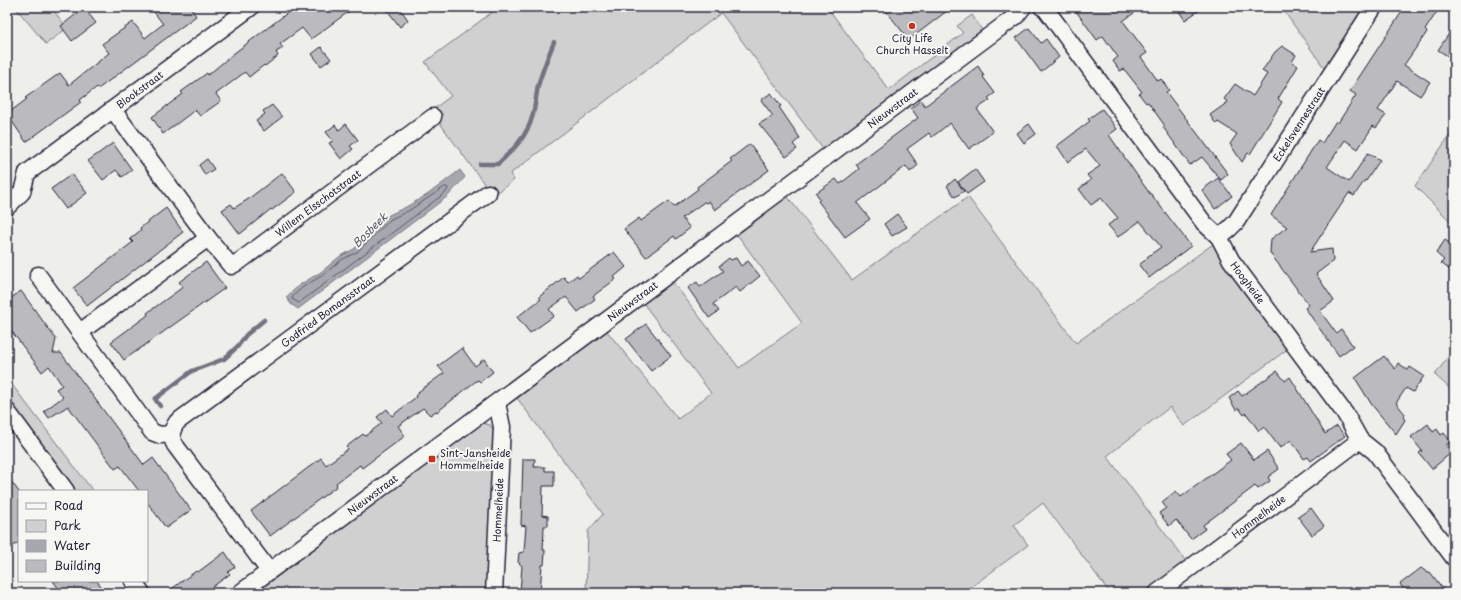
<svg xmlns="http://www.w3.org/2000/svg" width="1461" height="600" font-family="'Playpen Sans',sans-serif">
	<rect width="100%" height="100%" fill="#eeeeeb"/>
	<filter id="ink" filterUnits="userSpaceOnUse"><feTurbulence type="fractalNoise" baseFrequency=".025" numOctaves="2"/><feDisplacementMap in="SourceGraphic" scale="8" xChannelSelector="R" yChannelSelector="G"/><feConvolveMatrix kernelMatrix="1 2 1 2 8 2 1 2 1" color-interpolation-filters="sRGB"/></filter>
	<g filter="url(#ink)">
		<!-- green -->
		<g fill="#d0d0d1" stroke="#797986">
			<path d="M15,7H51L67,28L46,44Z"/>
			<path d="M499,7H827L889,90L963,33L957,26L972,15L982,30L823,149L721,13L510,174L514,180L493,196L431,111L451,96L425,62Z"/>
			<path d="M1281,7H1364L1325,69Z"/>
			<path d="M1454,129V225L1415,186Z"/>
			<path d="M787,196L852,280L968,197L1076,343L1213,244L1289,348L1184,426L1170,407L1107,456L1188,564L1149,593H1110L1043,503L1014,525L1028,545L963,593H586L588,531L603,514L517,398L606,330L678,419L711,393L643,303L672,281L739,368L802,323L736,233Z"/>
			<path d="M1454,349V392L1435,375Z"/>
			<path d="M7,377L13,386L93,491H74L7,402Z"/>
			<path d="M482,423L490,425L496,433L488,593H267L262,588L468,432Z"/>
		</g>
		<!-- water -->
		<path fill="#a7a7af" stroke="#727281" d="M460,170L465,177L448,196L298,309L291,304L286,297L301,284L321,272L339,257L354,249L389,215L406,207L427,195Z"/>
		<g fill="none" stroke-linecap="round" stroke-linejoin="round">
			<!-- shore -->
			<path stroke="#575769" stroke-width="1" d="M445,187H447L448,189L445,193L299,303L292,299L293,296L303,287L323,275L341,260L357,252L391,219L408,211Z"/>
			<!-- stream -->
			<g stroke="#727281" stroke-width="4.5">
				<path d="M480,164H498C509,153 521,143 528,128C535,115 535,101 538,86C542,71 548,57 554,42"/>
				<path d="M160,406L155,399L192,371L224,359L238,346L246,335L264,320"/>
			</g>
		</g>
		<!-- building -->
		<g fill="#bbbbbf" stroke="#22223b">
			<path d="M161,7H190L196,16L98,89L97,87L80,100L81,102L26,142L7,114L27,99L25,98L60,73L69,85L109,53L102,44L133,22L145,38L163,24L154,12Z"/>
			<path d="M287,7H355L311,39L302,28L280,44L283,48L276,52L278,56L265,66L264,65L249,77L245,72L216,94L221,101L200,116L195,110L163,134L152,117L183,94L181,92L207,73L208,75L233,54L290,11Z"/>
			<path d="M385,7H399L408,20L400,27Z"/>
			<path d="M883,7H952L909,40Z"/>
			<path d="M1073,7H1142L1123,21L1147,53L1141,57L1158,81L1161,79L1169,90L1166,92L1228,174L1221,180L1202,157L1190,165L1163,127L1165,126L1148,102L1146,103L1139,94L1142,92L1124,69L1120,71L1113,61L1118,57L1103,36L1097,40Z"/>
			<path d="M1176,7H1204L1185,20Z"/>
			<path d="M1405,7H1440L1425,30L1427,32L1404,65L1430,82L1420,96L1397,81L1378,110L1386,115L1376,128L1373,126L1358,149L1345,140L1327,167L1349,182L1368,153L1380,160L1366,181L1365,180L1354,196L1349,193L1310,252L1332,249L1333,261L1316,274L1334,301L1320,311L1336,333L1341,329L1353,346L1339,356L1305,308L1309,305L1270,253L1271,239L1287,227L1271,215L1318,140L1322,143L1336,121L1338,123L1356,95L1350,91Z"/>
			<path d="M84,8L96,23L72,41L61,26Z"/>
			<path d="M1454,26V60L1438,50Z"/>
			<path d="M1029,28L1041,43L1046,39L1059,57L1041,72L1016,38Z"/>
			<path d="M1282,46L1296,55L1292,62L1298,66L1278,99L1282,102L1250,154L1248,153L1242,162L1230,144L1237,134L1218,122L1216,124L1210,115L1228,102L1224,99L1235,84L1253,96L1267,74L1262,71L1275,52Z"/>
			<path d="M321,47L331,59L321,66L312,54Z"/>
			<path d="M978,66L984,76L983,77L995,93L988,98L990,100L977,109L993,132L969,149L950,123L932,137L929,133L907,149L918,165L910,172L906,166L857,203L870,219L845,237L818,201L820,199L816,193L836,179L840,184L859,169L856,164L918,118L911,108L921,100L925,106Z"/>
			<path d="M771,93L781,106L779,107L800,138L793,144L797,149L786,157L759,124L773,116L761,100Z"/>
			<path d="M272,105L282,117L264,131L256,121L265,114L263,111Z"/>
			<path d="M1102,109L1117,129L1109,135L1150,194H1151L1191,246L1149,278L1139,265L1148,258L1147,257L1161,247L1140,221L1118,237L1108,225L1118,218L1101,198L1091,205L1079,189L1091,180L1087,175L1100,166L1086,149L1068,162L1057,146L1090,121L1088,119Z"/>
			<path d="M346,124L358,140L350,146L353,149L341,159L329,143L333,141L326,132L335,125L339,130Z"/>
			<path d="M1029,124L1036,134L1024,143L1017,133Z"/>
			<path d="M113,143L132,170L122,177L116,170L103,180L88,161Z"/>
			<path d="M750,144L769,170L715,210L709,201L706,203L704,202L682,218L690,228L676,239L674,236L646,257L624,229L639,218L641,221L669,201L674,207L698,189L697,187L732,161L730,159Z"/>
			<path d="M207,159L214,169L205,175L199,165Z"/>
			<path d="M975,169L984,182L967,194L958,182Z"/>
			<path d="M282,173L296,192L272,210L271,209L240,234L222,210L231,204L234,208L247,200Z"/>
			<path d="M72,174L87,193L66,209L51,189Z"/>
			<path d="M1218,178L1232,196L1215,209L1202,190Z"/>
			<path d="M955,179L964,191L955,197L947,186Z"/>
			<path d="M166,208L183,232L87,306L73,288L133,242L130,239L141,230L140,228Z"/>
			<path d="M897,214L907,227L892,236L884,224Z"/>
			<path d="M1445,240L1454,246V273L1441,263L1444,260L1436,253Z"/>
			<path d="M614,252L626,267L614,277L616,279L593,296L595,299L578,312L566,297L549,309L554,316L530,333L517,317L541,299L539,297L564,277L568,282L577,275L579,278Z"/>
			<path d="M729,258L731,260L736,258L741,266L748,261L760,276L740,292L736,287L713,304L719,311L709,318L688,288L697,282L700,287L723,271L719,266Z"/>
			<path d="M206,262L225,288L124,360L111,342L148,315L147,313L183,287L179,282Z"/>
			<path d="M21,291L56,339L53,353H61L144,465L153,458L191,510L166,528L147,502V491H139L120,466L115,469L68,406L49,418L44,411L63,397L56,389L62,385L49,366L42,372L7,325V301Z"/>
			<path d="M646,324L671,356L651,371L626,339Z"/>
			<path d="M462,348L475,366L484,359L493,372L480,382L478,380L476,381L437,412L436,411L430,415L423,408L398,426L405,436L362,468L360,465L336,483L337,486L270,536L251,511L321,458L326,465L348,449L346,447L363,434L365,436L382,423L377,417L387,409L392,416L416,397L415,396L419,393L418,392L444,373L438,366Z"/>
			<path d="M1384,356L1395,369L1398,363L1408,370L1410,367L1424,376L1413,392L1406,388L1396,403L1405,414L1403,417L1405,420L1396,434L1372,405L1355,378Z"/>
			<path d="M1277,371L1285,381L1290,377L1325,434L1337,426L1345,436L1311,461L1308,457L1304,459L1291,440L1280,448L1264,427L1259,431L1246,413L1244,415L1239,408L1236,410L1229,398L1238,391L1242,396Z"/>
			<path d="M1428,424L1433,432L1437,429L1441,435L1444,433L1451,442L1446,445L1452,452L1432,469L1419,453L1422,451L1411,437Z"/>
			<path d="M1241,443L1254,460L1267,451L1279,469L1268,477L1270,481L1258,489L1255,486L1203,525L1205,529L1191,539L1176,520L1169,526L1159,513L1166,508L1162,502L1176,491L1181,497L1231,460L1226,454Z"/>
			<path d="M523,459H535L534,467H545V471H554V486H543L542,515L548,516V526H544L543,550H545L544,565H542L540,593H520L522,566L518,562L519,553L524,552L526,526L521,525Z"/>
			<path d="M7,476L19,492V542L7,550Z"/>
			<path d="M1311,508L1324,526L1312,535L1298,517Z"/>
			<path d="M225,552L235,567L228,572L230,574L204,593H166L196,571L198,572Z"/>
			<path d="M1421,568L1428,573L1430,572L1446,593H1406L1400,584Z"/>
			<path d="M53,581H97L106,593H62Z"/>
		</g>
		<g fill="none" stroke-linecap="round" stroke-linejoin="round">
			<!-- minor casing -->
			<g stroke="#22223b" stroke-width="19">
				<g id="minor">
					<path id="s1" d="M1042,7L1045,8L1204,223L1219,237L1231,260L1346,415L1360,440L1375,452L1454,558"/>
					<path id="s2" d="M113,110L208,238L231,266L240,261L433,117"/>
					<path id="s3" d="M7,207L22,192L27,173L251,7"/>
					<path id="s4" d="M1219,237L1229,229L1236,222L1374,7"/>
					<path d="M38,275L152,432L160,435L171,434"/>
					<path d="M80,332L208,238"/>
					<path d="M7,411L66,491"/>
					<path id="s5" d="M269,571L175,445C170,436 171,431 177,422L488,193"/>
					<path d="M133,581L142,593"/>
					<path id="s6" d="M240,593L997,30L1016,16L1023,7"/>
					<path id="s7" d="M494,593L502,427L497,403"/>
					<path id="s8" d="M1157,593L1360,440"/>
				</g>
			</g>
			<!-- minor -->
			<use href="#minor" stroke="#f6f6f2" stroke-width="16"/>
		</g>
	</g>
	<!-- markers -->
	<g fill="#c8321e" stroke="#f6f6f2" stroke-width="1.5">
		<circle cx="912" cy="26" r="4"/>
		<rect x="428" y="455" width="8" height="8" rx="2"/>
	</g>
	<g text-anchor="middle" stroke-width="4" stroke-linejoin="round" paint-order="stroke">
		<!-- poi labels -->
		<g font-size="10" fill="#22223b" stroke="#f6f6f2">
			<text x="912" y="42">City Life<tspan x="912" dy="12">Church Hasselt</tspan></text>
			<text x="440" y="457" text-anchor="start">Sint-Jansheide<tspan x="440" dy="12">Hommelheide</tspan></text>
		</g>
		<!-- street labels -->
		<g font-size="10" fill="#22223b" stroke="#f6f6f2">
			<text dy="4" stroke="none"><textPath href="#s3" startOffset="181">Blookstraat</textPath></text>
			<text dy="4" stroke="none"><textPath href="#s6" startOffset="813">Nieuwstraat</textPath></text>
			<text dy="4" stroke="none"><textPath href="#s4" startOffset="139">Eckelsvennestraat</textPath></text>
			<text dy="4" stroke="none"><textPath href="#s2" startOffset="303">Willem Elsschotstraat</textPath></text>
			<text dy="4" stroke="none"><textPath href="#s1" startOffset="345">Hoogheide</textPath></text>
			<text dy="4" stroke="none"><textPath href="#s6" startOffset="489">Nieuwstraat</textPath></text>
			<text dy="4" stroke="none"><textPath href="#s5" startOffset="369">Godfried Bomansstraat</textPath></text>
			<text dy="4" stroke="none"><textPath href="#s6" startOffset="165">Nieuwstraat</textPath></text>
			<text dy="4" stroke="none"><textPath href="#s7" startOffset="83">Hommelheide</textPath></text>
			<text dy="4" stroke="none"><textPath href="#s8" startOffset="127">Hommelheide</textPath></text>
		</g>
		<!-- water labels -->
		<g font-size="11" font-style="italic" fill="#575769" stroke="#f6f6f2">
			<text transform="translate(370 230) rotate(-45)" y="4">Bosbeek</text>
		</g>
	</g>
	<!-- margin -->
	<rect width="1461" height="600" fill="none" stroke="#f6f6f2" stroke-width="24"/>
	<rect x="12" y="12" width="1437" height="576" fill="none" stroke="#22223b" stroke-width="1.5" filter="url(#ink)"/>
	<!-- legend -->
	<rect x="18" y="490" width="130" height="92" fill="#f6f6f2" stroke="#a1a1a9"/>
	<rect x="26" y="503" width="20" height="6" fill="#f6f6f2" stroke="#a1a1a9"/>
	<text x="54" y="510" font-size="12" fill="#22223b">Road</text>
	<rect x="26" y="520" width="20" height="12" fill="#d0d0d1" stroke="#a1a1a9"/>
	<text x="54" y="530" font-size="12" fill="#22223b">Park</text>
	<rect x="26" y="540" width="20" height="12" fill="#a7a7af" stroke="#a1a1a9"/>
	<text x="54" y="550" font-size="12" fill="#22223b">Water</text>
	<rect x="26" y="560" width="20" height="12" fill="#bbbbbf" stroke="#a1a1a9"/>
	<text x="54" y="570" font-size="12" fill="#22223b">Building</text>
</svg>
